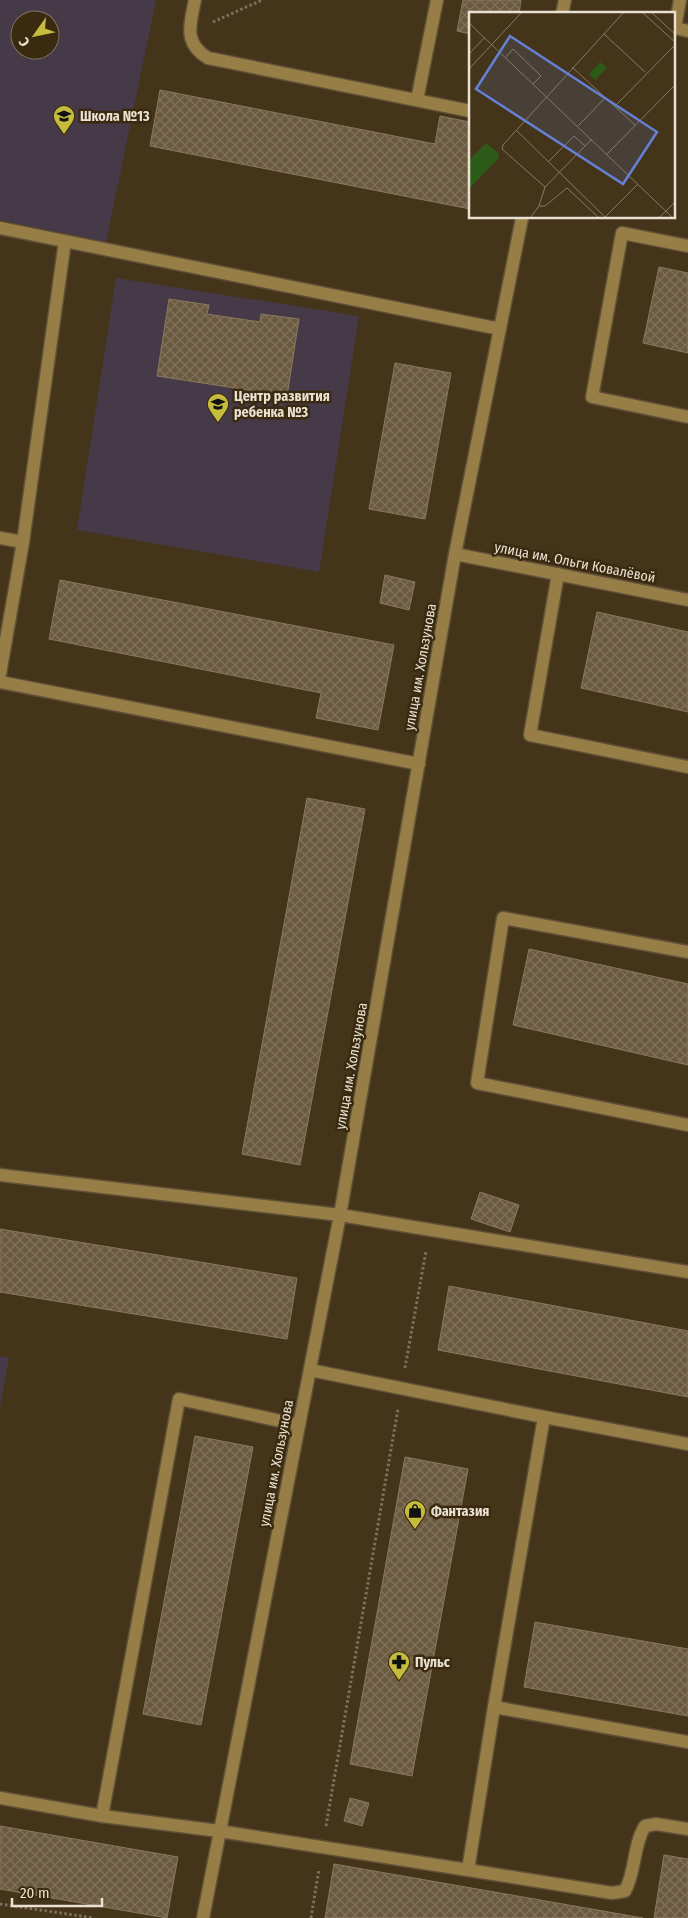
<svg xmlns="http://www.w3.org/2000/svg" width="688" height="1918" font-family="'Fira Sans Condensed',sans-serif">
	<defs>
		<pattern id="building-cross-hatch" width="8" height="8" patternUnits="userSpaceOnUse" patternTransform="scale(1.25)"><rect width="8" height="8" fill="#6b5a40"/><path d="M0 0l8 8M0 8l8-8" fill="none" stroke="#80715b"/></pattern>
	</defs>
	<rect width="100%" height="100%" fill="#44341a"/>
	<!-- education -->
	<g fill="#473a48" fill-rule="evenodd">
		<path d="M0,0H156L106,242L0,220ZM20,20H50V50H20Z"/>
		<path d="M116,278L359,316L319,572L77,530Z"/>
		<path d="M0,1356L9,1358L0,1407Z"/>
	</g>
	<!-- building -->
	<g fill="url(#building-cross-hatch)" stroke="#8a795d">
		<path d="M463,0H521L519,14H470V34L457,31Z"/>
		<path d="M160,90L435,144L440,116L470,122V209L150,146Z"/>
		<path d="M659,267L688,273V353L643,343Z"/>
		<path d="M169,299L209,305L207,314L260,322L261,314L299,319L287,396L157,376Z"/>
		<path d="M395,363L451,373L425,519L369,509Z"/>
		<path d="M385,575L415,582L409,610L380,603Z"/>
		<path d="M60,580L394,645L378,730L316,718L321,693L49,639Z"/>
		<path d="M597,612L688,632V712L581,688Z"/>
		<path d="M307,798L365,809L300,1165L242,1154Z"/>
		<path d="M529,949L688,984V1065L513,1025Z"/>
		<path d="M480,1192L519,1205L510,1232L471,1219Z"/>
		<path d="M0,1229L297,1278L287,1339L0,1292Z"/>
		<path d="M449,1286L688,1331V1397L438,1350Z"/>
		<path d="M195,1436L253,1447L201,1725L143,1714Z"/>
		<path d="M405,1457L468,1469L412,1776L350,1764Z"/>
		<path d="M535,1622L688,1649V1716L524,1687Z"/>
		<path d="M350,1798L369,1803L362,1826L344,1821Z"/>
		<path d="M0,1826L178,1857L167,1918L0,1889Z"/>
		<path d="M664,1855L688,1859V1918H654Z"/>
		<path d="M334,1864L643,1918H325Z"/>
	</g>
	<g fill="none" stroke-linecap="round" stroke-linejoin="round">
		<!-- minor casing -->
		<g stroke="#5f5037" stroke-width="15">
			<g id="minor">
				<path d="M195,0C190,24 183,43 208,58L470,111"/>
				<path d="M680,0L675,28L688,31"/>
				<path d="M562,14L565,0"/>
				<path d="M417,100L437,0"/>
				<path d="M0,228L500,329"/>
				<path d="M688,246L622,233L592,397L688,417"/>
				<path d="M0,538L23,542"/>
				<path d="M455,554L688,600"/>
				<path d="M558,574L530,735L688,767"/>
				<path d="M0,674L23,542L65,241"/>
				<path d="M0,682L419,764"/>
				<path d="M688,952L503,918L477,1083L688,1125"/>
				<path d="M0,1175L340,1215L688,1272"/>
				<path d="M310,1370L544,1417L494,1707L688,1742"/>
				<path d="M544,1417L688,1444"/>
				<path d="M299,1425L179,1399L102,1816L219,1831L468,1870L494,1707"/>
				<path d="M0,1798L102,1816"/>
				<path d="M468,1870L612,1893L625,1891C636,1871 633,1845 645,1826L656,1824L688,1829"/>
				<path d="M203,1918L340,1215L455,554L522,218"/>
			</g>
		</g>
		<!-- path -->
		<g stroke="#7e705a" stroke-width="3" stroke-dasharray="2.5 2.5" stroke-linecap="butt">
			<path d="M213,22L262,0"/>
			<path d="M405,1368L426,1251"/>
			<path d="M326,1826L398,1409"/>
			<path d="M0,1904L94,1918"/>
			<path d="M311,1918L319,1869"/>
		</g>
		<!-- minor -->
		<use href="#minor" stroke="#977d46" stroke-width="12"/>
	</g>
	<!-- icons -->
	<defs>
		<g id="school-pin" transform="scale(1.125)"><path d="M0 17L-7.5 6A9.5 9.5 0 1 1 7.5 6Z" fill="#c5bc3d" stroke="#392a10"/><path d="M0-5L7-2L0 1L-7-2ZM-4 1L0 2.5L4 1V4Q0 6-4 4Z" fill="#111"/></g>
		<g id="shop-pin" transform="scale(1.125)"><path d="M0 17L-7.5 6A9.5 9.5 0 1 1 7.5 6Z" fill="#c5bc3d" stroke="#392a10"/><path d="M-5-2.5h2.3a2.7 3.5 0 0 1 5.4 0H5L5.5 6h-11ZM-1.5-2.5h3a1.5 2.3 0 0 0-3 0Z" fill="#111"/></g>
		<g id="pharmacy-pin" transform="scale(1.125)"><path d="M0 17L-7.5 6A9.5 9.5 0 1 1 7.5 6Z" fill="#c5bc3d" stroke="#392a10"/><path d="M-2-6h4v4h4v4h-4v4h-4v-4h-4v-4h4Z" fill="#111"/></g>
	</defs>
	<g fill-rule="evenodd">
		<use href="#school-pin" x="64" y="116"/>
		<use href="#school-pin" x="218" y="404"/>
		<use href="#shop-pin" x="415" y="1511"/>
		<use href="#pharmacy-pin" x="399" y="1662"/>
	</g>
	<g text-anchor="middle" stroke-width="5" stroke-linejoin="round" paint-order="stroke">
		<!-- poi labels -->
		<g font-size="14" font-weight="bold" fill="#eae1d2" stroke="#392a10" text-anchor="start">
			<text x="80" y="121">Школа №13</text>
			<text x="234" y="401">Центр развития<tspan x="234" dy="16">ребенка №3</tspan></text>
			<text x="431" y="1516">Фантазия</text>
			<text x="415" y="1667">Пульс</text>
		</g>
		<!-- street labels -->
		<g font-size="14" fill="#eae1d2" stroke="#392a10">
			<text transform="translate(575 562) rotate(11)" y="5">улица им. Ольги Ковалёвой</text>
			<text transform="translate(420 667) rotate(-80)" y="5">улица им. Хользунова</text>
			<text transform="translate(351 1066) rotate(-80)" y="5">улица им. Хользунова</text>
			<text transform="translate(276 1463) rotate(-79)" y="5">улица им. Хользунова</text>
		</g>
	</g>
	<!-- overview -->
	<g transform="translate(469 12)">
		<rect width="206" height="206" fill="#44341a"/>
		<path d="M131,50L138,56L126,68L120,62ZM17,131L29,141L30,146L1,176L0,148Z" fill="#2d5a18"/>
		<path fill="none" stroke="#867964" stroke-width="1" d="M173,0L207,31M182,0L207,23M0,11L204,206M135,22L176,60M0,42L16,25M37,45L44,37L72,64L64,72M103,55L166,113M0,57L53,0M145,95L207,32M109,114L136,86M48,119L137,206M138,142L207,72M79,150L105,124L116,134M76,175L33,137L34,133L155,0M70,194H76L98,176L130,206M61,206L70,194L76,175L123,127M135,206L169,172M190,206L207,189"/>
		<path fill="#6581d6" fill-opacity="0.15" stroke="#6581d6" stroke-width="2.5" d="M41,24L188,120L154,172L7,77Z"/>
		<rect width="206" height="206" fill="none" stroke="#eae1d2" stroke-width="2.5"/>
	</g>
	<!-- north arrow -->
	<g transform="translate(35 35) rotate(237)"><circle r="24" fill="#392a10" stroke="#80735e"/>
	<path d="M0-4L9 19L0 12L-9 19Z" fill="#c5bc3d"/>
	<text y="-8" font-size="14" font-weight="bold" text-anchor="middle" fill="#eae1d2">С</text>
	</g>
	<!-- scale -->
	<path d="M12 1898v8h90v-8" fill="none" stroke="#eae1d2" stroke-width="2.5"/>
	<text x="20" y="1898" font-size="15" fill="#eae1d2" stroke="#392a10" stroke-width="4" paint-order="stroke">20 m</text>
</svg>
